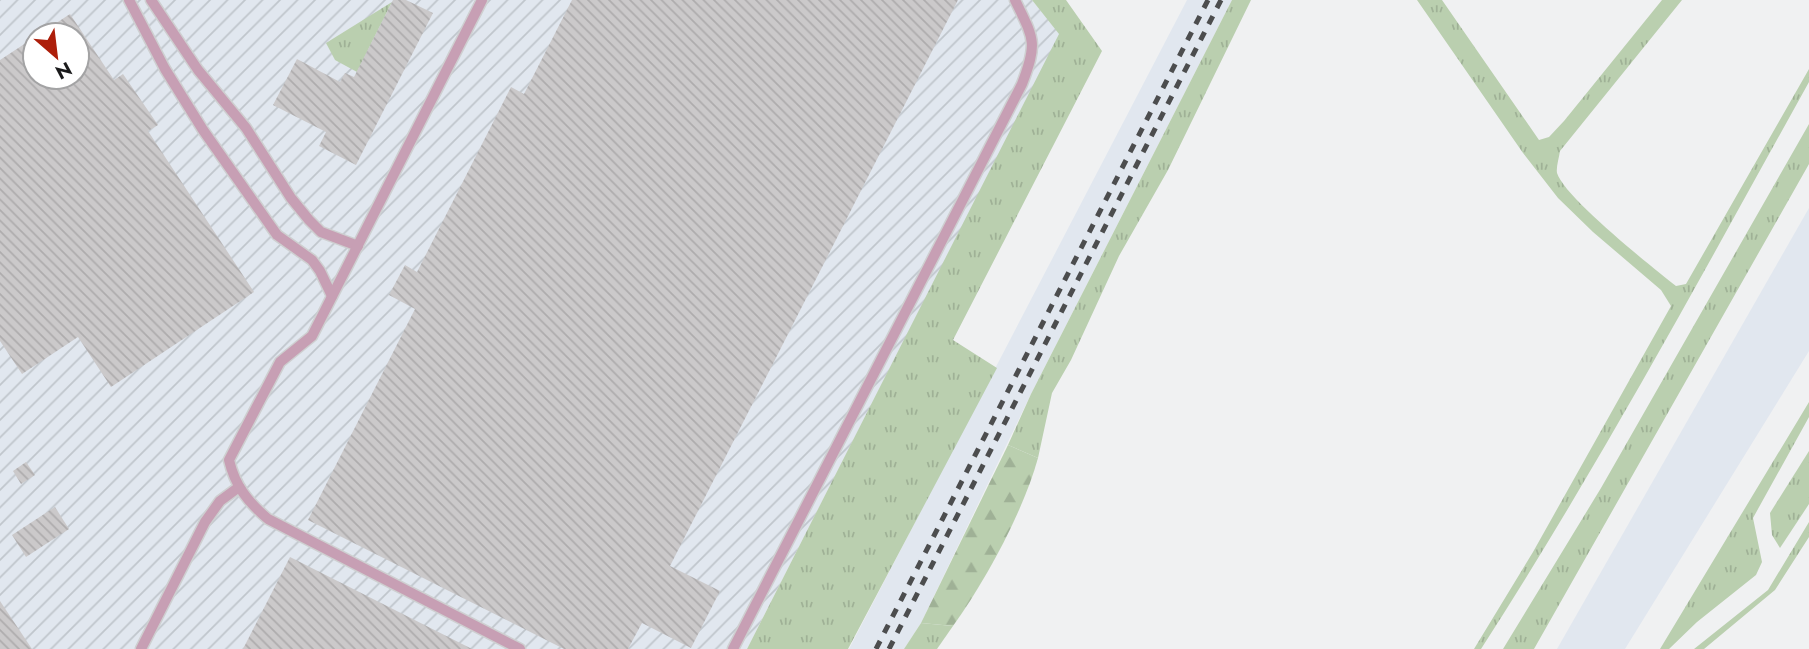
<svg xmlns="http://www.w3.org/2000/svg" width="1809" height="649" font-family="Jost,sans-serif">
	<defs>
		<pattern id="industrial-furrows" width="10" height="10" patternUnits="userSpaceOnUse" patternTransform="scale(1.75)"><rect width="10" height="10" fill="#e1e7ef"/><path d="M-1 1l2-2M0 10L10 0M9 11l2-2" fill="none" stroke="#c0c6cc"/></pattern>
		<pattern id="grass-tufts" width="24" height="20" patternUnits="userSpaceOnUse" patternTransform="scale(1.75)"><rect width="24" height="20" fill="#bacfaf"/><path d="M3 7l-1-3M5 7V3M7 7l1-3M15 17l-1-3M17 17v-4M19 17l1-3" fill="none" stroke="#9fb196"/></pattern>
		<pattern id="forest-firs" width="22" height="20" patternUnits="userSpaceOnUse" patternTransform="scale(1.75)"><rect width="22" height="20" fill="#bacfaf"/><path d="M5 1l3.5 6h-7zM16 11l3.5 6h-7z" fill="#9fb196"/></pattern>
		<pattern id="building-back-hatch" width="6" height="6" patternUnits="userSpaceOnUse" patternTransform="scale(1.75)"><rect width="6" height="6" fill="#cbc9ca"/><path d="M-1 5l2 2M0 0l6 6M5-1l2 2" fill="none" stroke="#aeacad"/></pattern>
	</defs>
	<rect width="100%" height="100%" fill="#f0f1f2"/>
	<!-- built -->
	<g fill="#e1e7ef">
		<path d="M1187,0H1232L1031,394L921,623L904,649H849Z"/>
		<path d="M1809,208V351L1625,649H1557Z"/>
	</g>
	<!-- industrial -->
	<path fill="url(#industrial-furrows)" fill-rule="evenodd" d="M0,0H1032L1060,34L747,649H0ZM35,35H77V77H35Z"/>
	<!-- grass -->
	<g fill="url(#grass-tufts)">
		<path d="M1032,0H1066L1102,51L953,340L997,368L848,649H747L1059,34Z"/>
		<path d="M1232,0H1251L1168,170L1119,256L1071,360L1052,393L1038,458L1008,445L1031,394Z"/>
		<path d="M1417,0H1442L1539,140L1549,137L1564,121L1662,0H1682L1560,151C1559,158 1556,167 1557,173C1564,197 1653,268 1676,286L1686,284L1809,69V82C1703,273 1599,466 1481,649H1474L1533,552L1671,306L1661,290L1593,232L1558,198L1523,153Z"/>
		<path d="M392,2L357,72L335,60L326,43Z"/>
		<path d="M1809,124V164L1534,649H1503L1601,488Z"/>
		<path d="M1809,402V417L1753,518L1762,562L1756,575L1697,622L1669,649H1660Z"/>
		<path d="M1809,451V504L1780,548L1772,535L1770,513Z"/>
		<path d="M1809,522V537L1775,590L1704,649H1694L1768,590Z"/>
		<path d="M921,623L953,626L937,649H904Z"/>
	</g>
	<!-- forest -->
	<path fill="url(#forest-firs)" d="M1008,445L1038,458C1023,512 986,580 953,626L921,623Z"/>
	<!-- building -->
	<g fill="url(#building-back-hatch)">
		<path d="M393,0H406L433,13L356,165L319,146L326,132L273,105L297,59L340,82L345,73L354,77Z"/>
		<path d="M572,0H958L670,566L720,591L691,648L642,623L628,649H564L308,520L415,309L389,295L405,265L417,272L511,87L524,94Z"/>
		<path d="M70,14L114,80L123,74L158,125L148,131L254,292L111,387L78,337L22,374L0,341V60L35,37V77H77V35H38Z"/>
		<path d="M26,462L35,475L21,484L13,471Z"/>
		<path d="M55,507L69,529L26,557L12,535Z"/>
		<path d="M290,557L472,649H243Z"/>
		<path d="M0,601L32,649H0Z"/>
	</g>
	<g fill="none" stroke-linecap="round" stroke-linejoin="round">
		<!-- service casing -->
		<g stroke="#cecfd0" stroke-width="13">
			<g id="service">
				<path d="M129,0L165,69L203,130L277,235L312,260L320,271L332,296"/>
				<path d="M151,0L198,70L246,128L291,198L309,220L321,232L358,246"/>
				<path d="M482,0L312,336L280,362L229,460C235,486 248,502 268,519L520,649"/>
				<path d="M141,649L205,522L220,501L239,487"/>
				<path d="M733,649L1022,84C1038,42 1034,39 1015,0"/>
			</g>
		</g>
		<!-- service -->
		<use href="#service" stroke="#c79fb4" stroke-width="10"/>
		<!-- rail -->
		<g stroke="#4c4d4e" stroke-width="5" stroke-dasharray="9 9" stroke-linecap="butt">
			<path d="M876,649L1208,0"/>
			<path d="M889,649L1221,0"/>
		</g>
	</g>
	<!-- north arrow -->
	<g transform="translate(56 56) rotate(152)"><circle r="33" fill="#ffffff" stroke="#a3a3a4" stroke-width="2"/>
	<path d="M0-5L12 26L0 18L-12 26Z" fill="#ad1e0a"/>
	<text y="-10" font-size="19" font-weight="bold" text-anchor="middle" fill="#1a1a1b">N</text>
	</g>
</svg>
